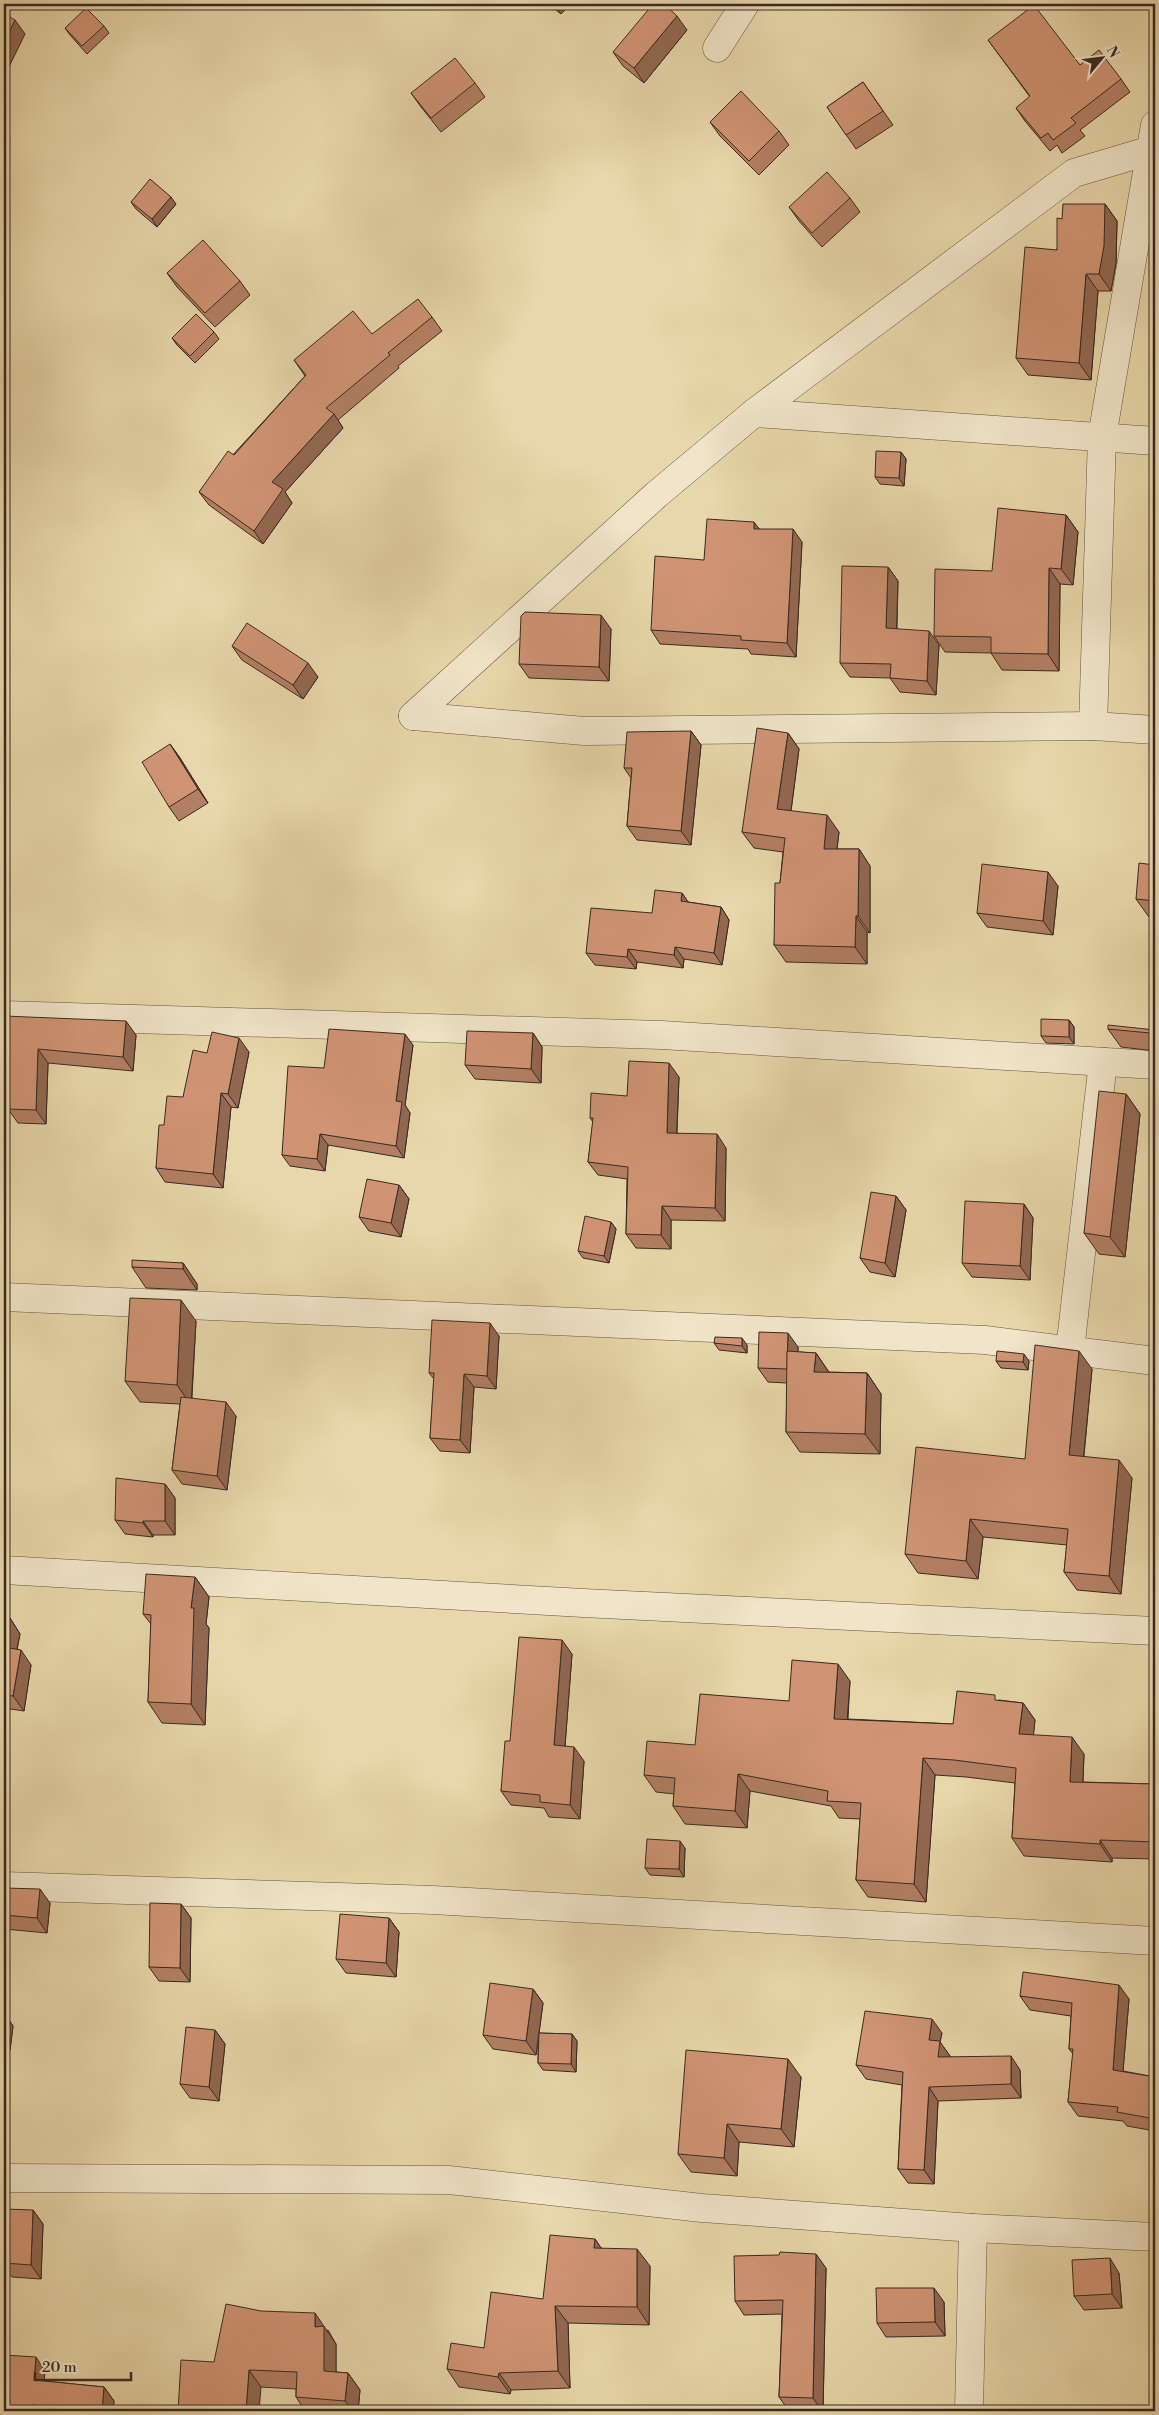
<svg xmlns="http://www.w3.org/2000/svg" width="1159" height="2415" font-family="'Libre Bodoni',serif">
	<rect width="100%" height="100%" fill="#e8d7aa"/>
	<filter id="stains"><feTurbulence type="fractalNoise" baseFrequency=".004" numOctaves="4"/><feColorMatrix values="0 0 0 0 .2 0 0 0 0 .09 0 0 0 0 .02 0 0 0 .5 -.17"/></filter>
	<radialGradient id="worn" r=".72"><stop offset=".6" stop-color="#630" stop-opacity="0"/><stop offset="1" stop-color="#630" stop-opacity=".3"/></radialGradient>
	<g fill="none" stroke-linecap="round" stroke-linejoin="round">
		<!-- minor casing -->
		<g stroke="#645544" stroke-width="29">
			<g id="minor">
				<path d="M717,48L745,4"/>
				<path d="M754,413L1155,441"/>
				<path d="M413,716L656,495L754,413L1074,173L1155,149"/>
				<path d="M413,716L584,731L1093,726L1155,730"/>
				<path d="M1093,726L1102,437L1155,125"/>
				<path d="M4,1015L661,1035L1155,1065"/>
				<path d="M4,1297L985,1340L1155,1361"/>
				<path d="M1070,1350L1103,1062"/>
				<path d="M4,1570L583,1603L1155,1631"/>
				<path d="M4,1886L433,1900L1155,1941"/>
				<path d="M4,2178L449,2180L702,2208L973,2228L1155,2237"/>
				<path d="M969,2411L973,2228"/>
			</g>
		</g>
		<!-- minor -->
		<use href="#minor" stroke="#f0e5c8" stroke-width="28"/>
	</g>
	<!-- wall -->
	<g fill="#b37f64" stroke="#382a22">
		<path d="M548,4H570L561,14Z"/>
		<path d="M104,26L109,33L87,54L70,35L65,28Z"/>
		<path d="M687,30L644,83L623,66L613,52Z"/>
		<path d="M988,40L1080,65L1121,79L1130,92L1080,130L1085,136L1062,153L1057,145L1050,151L1025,121L1016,108L1030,97Z"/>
		<path d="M863,82L893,125L856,149L827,107Z"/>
		<path d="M475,83L485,97L441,132L421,107L411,93Z"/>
		<path d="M710,122L779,131L789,145L759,175L720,136Z"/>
		<path d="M850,198L860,212L822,247L799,221L789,207Z"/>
		<path d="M131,202L176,204L157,227L136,209Z"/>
		<path d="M1105,204L1117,221L1116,263L1111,291H1098L1091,380L1028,375L1016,358L1057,250L1062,219Z"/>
		<path d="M167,273L240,281L250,295L215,327L177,287Z"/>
		<path d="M432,317L442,331L398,366L399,368L338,420L343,428L285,492L292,503L263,544L209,505L199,492L305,376L294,360L372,334Z"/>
		<path d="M214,332L219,339L195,363L177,345L172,338Z"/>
		<path d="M901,452L906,459L904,486L880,484L875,477Z"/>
		<path d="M1066,515L1078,532L1073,585L1060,584L1059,671L1002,670L991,653L945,652L934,636L992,571Z"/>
		<path d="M759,529L802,542L796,657L751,654L748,649L660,644L651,630Z"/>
		<path d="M888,567L898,581L897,629L939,645L936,695L900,692L890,678L850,677L840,663Z"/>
		<path d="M611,629L609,681L529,678L519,664Z"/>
		<path d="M232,646L318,677L303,699L242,660Z"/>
		<path d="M691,731L701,745L691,845L637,840L627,826L631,778L624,768Z"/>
		<path d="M788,733L799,749L791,811L839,832L837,849H859L870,866V933L867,932V964L786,962L774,945L783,852L754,848L742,832Z"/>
		<path d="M170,744L180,758L208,803L179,821L169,807Z"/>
		<path d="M1155,865V918L1149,917L1136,899Z"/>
		<path d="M1058,886L1053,935L987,927L977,913Z"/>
		<path d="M682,893L688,902L721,907L729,920L722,965L684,959L683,968L637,962L636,969L595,965L586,953L652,913Z"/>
		<path d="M4,1016L136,1035L133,1071L48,1063L46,1124L18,1123L8,1109V1106H4Z"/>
		<path d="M1069,1020L1074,1027V1044L1046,1043L1041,1036Z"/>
		<path d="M1108,1029L1155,1030V1051L1121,1047Z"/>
		<path d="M533,1033L542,1047L541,1083L475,1079L465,1065Z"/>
		<path d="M413,1045L405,1105L410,1113L404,1158L328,1145L325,1171L290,1166L282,1155L324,1068Z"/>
		<path d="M249,1052L238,1108L231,1107L223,1188L165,1182L156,1168L164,1125L183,1097L207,1053Z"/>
		<path d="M679,1077L677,1133L726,1148L725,1221L671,1220V1249L636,1248L626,1234L627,1179L598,1175L588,1162L593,1122L590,1118L627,1096Z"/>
		<path d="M1126,1094L1140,1114L1125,1257L1099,1254L1084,1233Z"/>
		<path d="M399,1185L409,1199L401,1237L369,1231L359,1217Z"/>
		<path d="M896,1196L906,1210L895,1277L870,1272L860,1258Z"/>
		<path d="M1024,1204L1033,1218L1030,1280L972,1277L962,1263Z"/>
		<path d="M611,1222L616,1229L609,1263L583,1258L578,1251Z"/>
		<path d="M183,1263L197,1284V1290L146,1288L132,1267Z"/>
		<path d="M196,1321L192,1398L236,1416L227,1490L182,1484L172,1470L180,1404L140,1402L125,1381Z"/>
		<path d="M499,1336L496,1389L474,1387L470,1453L440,1451L430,1438L434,1379L429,1373Z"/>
		<path d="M714,1343L747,1345V1353L719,1350Z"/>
		<path d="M798,1347V1352L816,1353L829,1372L867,1373L881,1394L880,1454L800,1452L786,1432L787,1383L768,1382L758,1368Z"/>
		<path d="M996,1361H1029L1028,1370L1001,1368Z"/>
		<path d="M1092,1369L1084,1456L1132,1478L1121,1594L1077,1590L1064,1572L1067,1545L983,1537L978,1579L918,1573L905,1554L1025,1459Z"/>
		<path d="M165,1484L175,1498V1535H153V1537L125,1534L115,1520Z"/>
		<path d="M195,1577L209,1597L206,1624L209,1628L205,1725L162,1723L148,1702L151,1624L143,1614Z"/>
		<path d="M4,1617L10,1618L20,1634L17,1650L31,1665L24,1711L4,1708Z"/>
		<path d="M572,1654L565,1746L584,1761L580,1819L549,1817L544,1808L511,1805L501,1791L510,1741Z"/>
		<path d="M850,1681L848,1719L953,1724L999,1700L1023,1703L1035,1720L1033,1735L1084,1754L1083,1782L1155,1784V1859L1112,1858V1862L1024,1856L1012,1838L1015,1783L966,1777L935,1775L926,1902L868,1897L856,1880L860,1819L839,1818L831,1806L750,1791L747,1828L685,1824L673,1806L674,1794L656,1792L644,1775L695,1745L789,1701Z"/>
		<path d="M685,1848L684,1877L650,1875L645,1868Z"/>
		<path d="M4,1888L50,1903L47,1933L4,1929Z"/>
		<path d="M181,1904L191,1918L190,1982L159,1981L149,1967Z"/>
		<path d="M389,1918L399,1932L396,1977L346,1973L336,1959Z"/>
		<path d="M533,1989L543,2003L539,2033L572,2034L577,2041L576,2072L543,2070L538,2063V2038L536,2055L493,2049L483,2035Z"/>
		<path d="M1020,1996L1129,1999L1123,2071L1155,2077V2131L1127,2126L1123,2121L1078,2116L1068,2102L1073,2054L1069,2049L1071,2016L1030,2010Z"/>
		<path d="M4,2013L13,2026L10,2050L4,2049Z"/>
		<path d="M215,2030L225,2044L219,2101L190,2098L180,2084Z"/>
		<path d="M942,2033L940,2042L950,2056V2057L1020,2070L1021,2098L938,2101L934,2184L908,2183L898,2169L902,2085L866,2079L856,2065Z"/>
		<path d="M801,2077L794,2147L739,2142L737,2176L691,2172L678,2154Z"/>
		<path d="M33,2210L43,2224L41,2279L12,2277L4,2266V2225Z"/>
		<path d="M595,2239L601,2248L650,2266L649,2325L568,2323L570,2388L511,2390L510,2394L459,2387L447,2369L484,2348L543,2299Z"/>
		<path d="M826,2268L823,2411H789L779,2397L782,2314L744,2315L735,2301Z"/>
		<path d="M1119,2273L1122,2308L1084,2310L1074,2296Z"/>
		<path d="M944,2302L945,2336L886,2337L877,2323Z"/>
		<path d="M328,2330L336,2344V2372L348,2373L360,2390L358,2411H305L296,2397V2389L261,2387L214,2362Z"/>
		<path d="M45,2371L44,2381L104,2387L114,2401L113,2411H4Z"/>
	</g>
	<!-- shaded-wall -->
	<g fill="#926851" stroke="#382a22">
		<path d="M554,4H570L561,14Z"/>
		<path d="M677,16L687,30L644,83L634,68Z"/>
		<path d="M15,20L25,34L4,77V43Z"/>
		<path d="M171,197L176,204L157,227L152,219Z"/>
		<path d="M1105,204L1117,221L1116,263L1111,291L1099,274Z"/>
		<path d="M1086,274L1098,291L1091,380L1079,363Z"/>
		<path d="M334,414L343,428L285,492L292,503L263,544L254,531L272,482Z"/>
		<path d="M901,452L906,459L904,486L899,478Z"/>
		<path d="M1066,515L1078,532L1073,585L1061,569Z"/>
		<path d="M754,522L764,535L754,529Z"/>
		<path d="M793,529L802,542L796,657L787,643Z"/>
		<path d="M888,567L898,581L896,642L886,628Z"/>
		<path d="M1049,568L1060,584L1059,671L1048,654Z"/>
		<path d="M601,615L611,629L609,681L599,667Z"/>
		<path d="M929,631L939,645L936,695L927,681Z"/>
		<path d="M308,663L318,677L303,699L293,685Z"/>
		<path d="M691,731L701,745L691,845L681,831Z"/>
		<path d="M788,733L799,749L789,826L777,809Z"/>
		<path d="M170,744L180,758L208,803L198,789Z"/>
		<path d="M827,815L839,832L835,865L824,849Z"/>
		<path d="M859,849L870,866V933L858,916Z"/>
		<path d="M1048,872L1058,886L1053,935L1043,921Z"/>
		<path d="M682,893L691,906L681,901Z"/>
		<path d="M721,907L729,920L722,965L714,953Z"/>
		<path d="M856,916L867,932V964L855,947Z"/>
		<path d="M675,947L684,959L683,968L674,955Z"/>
		<path d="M628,949L637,962L636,969L627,957Z"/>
		<path d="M1069,1020L1074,1027V1044L1069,1037Z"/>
		<path d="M126,1021L136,1035L133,1071L123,1057Z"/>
		<path d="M533,1033L542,1047L541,1083L531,1069Z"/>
		<path d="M405,1034L413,1045L405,1105L410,1113L404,1158L396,1146V1101Z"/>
		<path d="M239,1038L249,1052L238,1108L228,1094Z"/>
		<path d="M38,1049L48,1063L46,1124L36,1110Z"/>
		<path d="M669,1063L679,1077L676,1147L667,1133Z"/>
		<path d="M221,1093L231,1107L223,1188L213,1174Z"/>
		<path d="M1126,1094L1140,1114L1125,1257L1110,1237Z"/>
		<path d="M320,1134L328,1145L325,1171L317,1159Z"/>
		<path d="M717,1134L726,1148L725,1221L715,1208Z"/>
		<path d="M399,1185L409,1199L401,1237L391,1223Z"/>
		<path d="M896,1196L906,1210L895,1277L885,1263Z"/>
		<path d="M1024,1204L1033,1218L1030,1280L1020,1266Z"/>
		<path d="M662,1206L671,1220V1249L661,1235Z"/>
		<path d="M611,1222L616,1229L609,1263L604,1256Z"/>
		<path d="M183,1263L197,1284V1290L183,1269Z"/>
		<path d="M181,1300L196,1321L191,1405L177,1385Z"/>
		<path d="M490,1323L499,1336L496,1389L487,1376Z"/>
		<path d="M788,1333L798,1347L797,1383L787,1369Z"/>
		<path d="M742,1338L747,1345V1353L742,1346Z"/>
		<path d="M1079,1351L1092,1369L1082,1473L1069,1455Z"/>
		<path d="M816,1353L830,1374L814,1372Z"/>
		<path d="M1024,1354L1029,1361L1028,1370L1023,1362Z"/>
		<path d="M867,1373L881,1394L880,1454L865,1434Z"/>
		<path d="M464,1374L474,1387L470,1453L460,1440Z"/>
		<path d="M226,1402L236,1416L227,1490L217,1476Z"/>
		<path d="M1119,1460L1132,1478L1121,1594L1109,1576Z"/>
		<path d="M165,1484L175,1498V1535L165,1521Z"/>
		<path d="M970,1519L983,1537L978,1579L966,1561Z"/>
		<path d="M143,1521L153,1535V1537L143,1523Z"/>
		<path d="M195,1577L209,1597L206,1624L209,1628L205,1725L191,1704V1608Z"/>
		<path d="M10,1618L20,1634L14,1663L4,1647Z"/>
		<path d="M562,1640L572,1654L564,1759L554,1745Z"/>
		<path d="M21,1650L31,1665L24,1711L13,1696Z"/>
		<path d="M838,1664L850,1681L846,1736L834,1719Z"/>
		<path d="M1023,1703L1035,1720L1032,1752L1019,1734Z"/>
		<path d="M1072,1737L1084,1754L1082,1799L1070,1782Z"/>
		<path d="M574,1747L584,1761L580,1819L570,1805Z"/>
		<path d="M923,1758L935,1775L926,1902L914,1884Z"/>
		<path d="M738,1774L750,1791L747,1828L735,1811Z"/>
		<path d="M1100,1840L1112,1858V1862L1100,1844Z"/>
		<path d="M680,1841L685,1848L684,1877L679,1869Z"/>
		<path d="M40,1889L50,1903L47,1933L37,1918Z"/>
		<path d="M181,1904L191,1918L190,1982L180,1968Z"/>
		<path d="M389,1918L399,1932L396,1977L386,1963Z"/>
		<path d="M1119,1985L1129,1999L1122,2084L1113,2070Z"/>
		<path d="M533,1989L543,2003L536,2055L526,2041Z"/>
		<path d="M4,2013L13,2026L10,2050L4,2041Z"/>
		<path d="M932,2019L942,2033L940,2042L950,2056L948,2071L938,2057L929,2040Z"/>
		<path d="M215,2030L225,2044L219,2101L209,2087Z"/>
		<path d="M572,2034L577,2041L576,2072L571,2064Z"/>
		<path d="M1011,2056L1020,2070L1021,2098L1011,2084Z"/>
		<path d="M788,2059L801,2077L794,2147L781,2129Z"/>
		<path d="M929,2087L938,2101L934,2184L924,2170Z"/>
		<path d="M727,2124L739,2142L737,2176L724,2158Z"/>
		<path d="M33,2210L43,2224L41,2279L31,2265Z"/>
		<path d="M595,2239L607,2257L594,2248Z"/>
		<path d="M637,2249L650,2266L649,2325L637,2307Z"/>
		<path d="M816,2254L826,2268L823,2411H822L813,2398Z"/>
		<path d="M1110,2258L1119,2273L1122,2308L1112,2294Z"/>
		<path d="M934,2288L944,2302L945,2336L935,2322Z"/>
		<path d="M555,2306L568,2323L570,2388L558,2371Z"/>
		<path d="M315,2313L336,2344V2388L324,2371L315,2327Z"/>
		<path d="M36,2357L45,2371L43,2394L34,2380Z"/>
		<path d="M249,2370L261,2387L259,2411H246Z"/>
		<path d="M348,2373L360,2390L358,2411H353L345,2401Z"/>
		<path d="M499,2373L511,2390L510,2394L498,2377Z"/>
		<path d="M104,2387L114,2401L113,2411H102Z"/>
		<path d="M32,2405L36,2411H31Z"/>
	</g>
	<!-- building -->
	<g fill="#d09474" stroke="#382a22">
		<path d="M653,4H664L677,16L634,68L613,52Z"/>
		<path d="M1034,5L1080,65L1099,50L1121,79L1071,118L1076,123L1053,140L1048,133L1041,138L1016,108L1030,96L988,40Z"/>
		<path d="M86,8L104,26L82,46L65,28Z"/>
		<path d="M4,14L15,20L4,43Z"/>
		<path d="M455,58L475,83L431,118L411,93Z"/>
		<path d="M863,82L883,111L846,135L827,107Z"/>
		<path d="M741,91L779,131L749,161L710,122Z"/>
		<path d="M827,172L850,198L812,233L789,207Z"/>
		<path d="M150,179L171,197L152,219L131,202Z"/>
		<path d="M1063,204H1105L1104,246L1099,274H1086L1079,363L1016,358L1025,247L1057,250V218L1062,219Z"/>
		<path d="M203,240L240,281L205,313L167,273Z"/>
		<path d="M418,299L432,317L388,353L390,355L326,408L334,414L272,482L283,489L254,531L199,492L228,451L234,455L306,375L294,360L353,311L372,334Z"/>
		<path d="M196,314L214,332L190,356L172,338Z"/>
		<path d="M876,451L901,452L899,478L875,477Z"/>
		<path d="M998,508L1066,515L1061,569L1049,568L1048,654L991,653V637L934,636L935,569L992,571Z"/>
		<path d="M707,519L754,522V529H793L787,643L741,640V636L651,630L655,556L704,560Z"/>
		<path d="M842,566L888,567L886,628L929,631L927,681L890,678L891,664L840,663Z"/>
		<path d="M525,612L601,615L599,667L519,664L521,616Z"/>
		<path d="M247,623L308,663L293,685L232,646Z"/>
		<path d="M757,728L788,733L777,809L827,815L824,849H859L858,916H856L855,947L774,945L775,883H780L785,838L742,832Z"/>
		<path d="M691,731L681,831L627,826L632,768H624L627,732Z"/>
		<path d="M170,744L198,789L169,807L142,762Z"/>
		<path d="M1139,863L1155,865V901L1136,899Z"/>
		<path d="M982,864L1048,872L1043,921L977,913Z"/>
		<path d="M655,890L682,893L681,901L721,907L714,953L675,947L674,955L628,949L627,957L586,953L591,908L652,913Z"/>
		<path d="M4,1016L126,1021L123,1057L38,1049L36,1110L8,1109L9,1093H4Z"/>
		<path d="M1041,1019L1069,1020V1037L1041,1036Z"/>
		<path d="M1108,1025L1155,1030V1039L1150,1033L1108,1029Z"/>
		<path d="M329,1029L405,1034L396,1101L402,1102L396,1146L320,1134L317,1159L282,1155L288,1066L324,1068Z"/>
		<path d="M467,1031L533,1033L531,1069L465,1065Z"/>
		<path d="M212,1032L239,1038L228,1094L221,1093L213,1174L156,1168L159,1125H164L167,1096L183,1097L193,1050L207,1053Z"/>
		<path d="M629,1061L669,1063L667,1133L717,1134L715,1208L662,1206L661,1235L626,1234L628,1167L588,1162L593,1118H590L591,1093L627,1096Z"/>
		<path d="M1099,1091L1126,1094L1110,1237L1084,1233Z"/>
		<path d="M367,1179L399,1185L391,1223L359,1217Z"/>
		<path d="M871,1192L896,1196L885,1263L860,1258Z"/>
		<path d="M965,1201L1024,1204L1020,1266L962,1263Z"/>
		<path d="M585,1216L611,1222L604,1256L578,1251Z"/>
		<path d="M132,1260L183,1263V1269L132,1267Z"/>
		<path d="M130,1298L181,1300L177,1385L125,1381Z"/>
		<path d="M432,1320L490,1323L487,1376L464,1374L460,1440L430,1438L434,1373H429Z"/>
		<path d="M759,1332L788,1333L787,1369L758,1368Z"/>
		<path d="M715,1337L742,1338V1346L714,1343Z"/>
		<path d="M1035,1345L1079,1351L1069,1455L1119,1460L1109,1576L1064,1572L1068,1529L970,1519L966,1561L905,1554L916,1447L1025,1459Z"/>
		<path d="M787,1351L816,1353L814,1372L867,1373L865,1434L786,1432Z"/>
		<path d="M997,1351L1024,1354L1023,1362L996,1361Z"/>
		<path d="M181,1397L226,1402L217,1476L172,1470Z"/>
		<path d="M116,1478L165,1484V1521H143V1523L115,1520Z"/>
		<path d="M146,1574L195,1577L191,1608H194L191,1704L148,1702L151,1615L143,1614Z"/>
		<path d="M4,1617L10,1618L4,1647Z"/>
		<path d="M519,1637L562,1640L554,1745L574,1747L570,1805L540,1802V1795L501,1791L505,1741H510Z"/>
		<path d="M4,1647L21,1650L13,1696L4,1695Z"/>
		<path d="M792,1660L838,1664L834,1719L953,1724L957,1691L995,1695V1700L1023,1703L1019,1734L1072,1737L1070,1782L1155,1784V1842L1100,1840V1844L1012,1838L1016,1768L954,1760L923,1758L914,1884L856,1880L861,1803L827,1801L828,1791L738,1774L735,1811L673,1806L675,1778L644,1775L647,1741L695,1745L700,1694L789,1701Z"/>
		<path d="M647,1839L680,1841L679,1869L645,1868Z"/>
		<path d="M4,1888L40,1889L37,1918L4,1915Z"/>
		<path d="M150,1903L181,1904L180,1968L149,1967Z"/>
		<path d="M340,1914L389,1918L386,1963L336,1959Z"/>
		<path d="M1023,1972L1119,1985L1113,2070L1155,2077V2119L1117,2112L1118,2107L1068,2102L1073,2049H1069L1072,2003L1020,1996Z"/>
		<path d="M490,1983L533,1989L526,2041L483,2035Z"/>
		<path d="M865,2011L932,2019L929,2040L940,2041L938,2057L1011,2056V2084L929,2087L924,2170L898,2169L903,2072L856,2065Z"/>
		<path d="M186,2027L215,2030L209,2087L180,2084Z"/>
		<path d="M539,2033L572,2034L571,2064L538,2063Z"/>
		<path d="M686,2050L788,2059L781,2129L727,2124L724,2158L678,2154Z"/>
		<path d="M5,2209L33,2210L31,2265L4,2263Z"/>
		<path d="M550,2235L595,2239L594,2248L637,2249V2307L555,2306L558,2371L499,2373L498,2377L447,2369L451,2343L484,2348L491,2292L543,2299Z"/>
		<path d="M780,2252L816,2254L813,2398L779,2397L783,2300L735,2301L734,2256L779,2255Z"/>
		<path d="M1110,2258L1112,2294L1074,2296L1072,2260Z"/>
		<path d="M876,2288H934L935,2322L877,2323Z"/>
		<path d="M226,2304L261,2311L315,2313V2327L324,2326V2371L348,2373L345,2401L296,2397L297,2372L249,2370L246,2411H178L181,2360L214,2362Z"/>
		<path d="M4,2355L36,2357L34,2380L104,2387L102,2411H86L32,2405L31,2411H4Z"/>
	</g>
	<!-- margin -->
	<rect width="1159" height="2415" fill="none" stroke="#e8d7aa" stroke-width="20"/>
	<rect x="5" y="5" width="1149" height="2405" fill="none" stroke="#382a22" stroke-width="2.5"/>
	<rect x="10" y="10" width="1139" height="2395" fill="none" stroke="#382a22"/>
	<!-- north arrow -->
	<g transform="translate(1102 58) rotate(61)" stroke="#f0e5c8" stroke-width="4" paint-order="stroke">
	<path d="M0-4L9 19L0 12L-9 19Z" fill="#382a22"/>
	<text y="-8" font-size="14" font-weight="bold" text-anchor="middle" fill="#382a22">N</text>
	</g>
	<!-- scale -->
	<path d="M35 2372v8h96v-8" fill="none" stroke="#382a22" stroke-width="2.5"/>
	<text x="42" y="2372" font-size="15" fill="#382a22" stroke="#f0e5c8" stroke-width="4" paint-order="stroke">20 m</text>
	<rect width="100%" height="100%" filter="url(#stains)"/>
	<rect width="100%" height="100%" fill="url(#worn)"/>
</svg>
